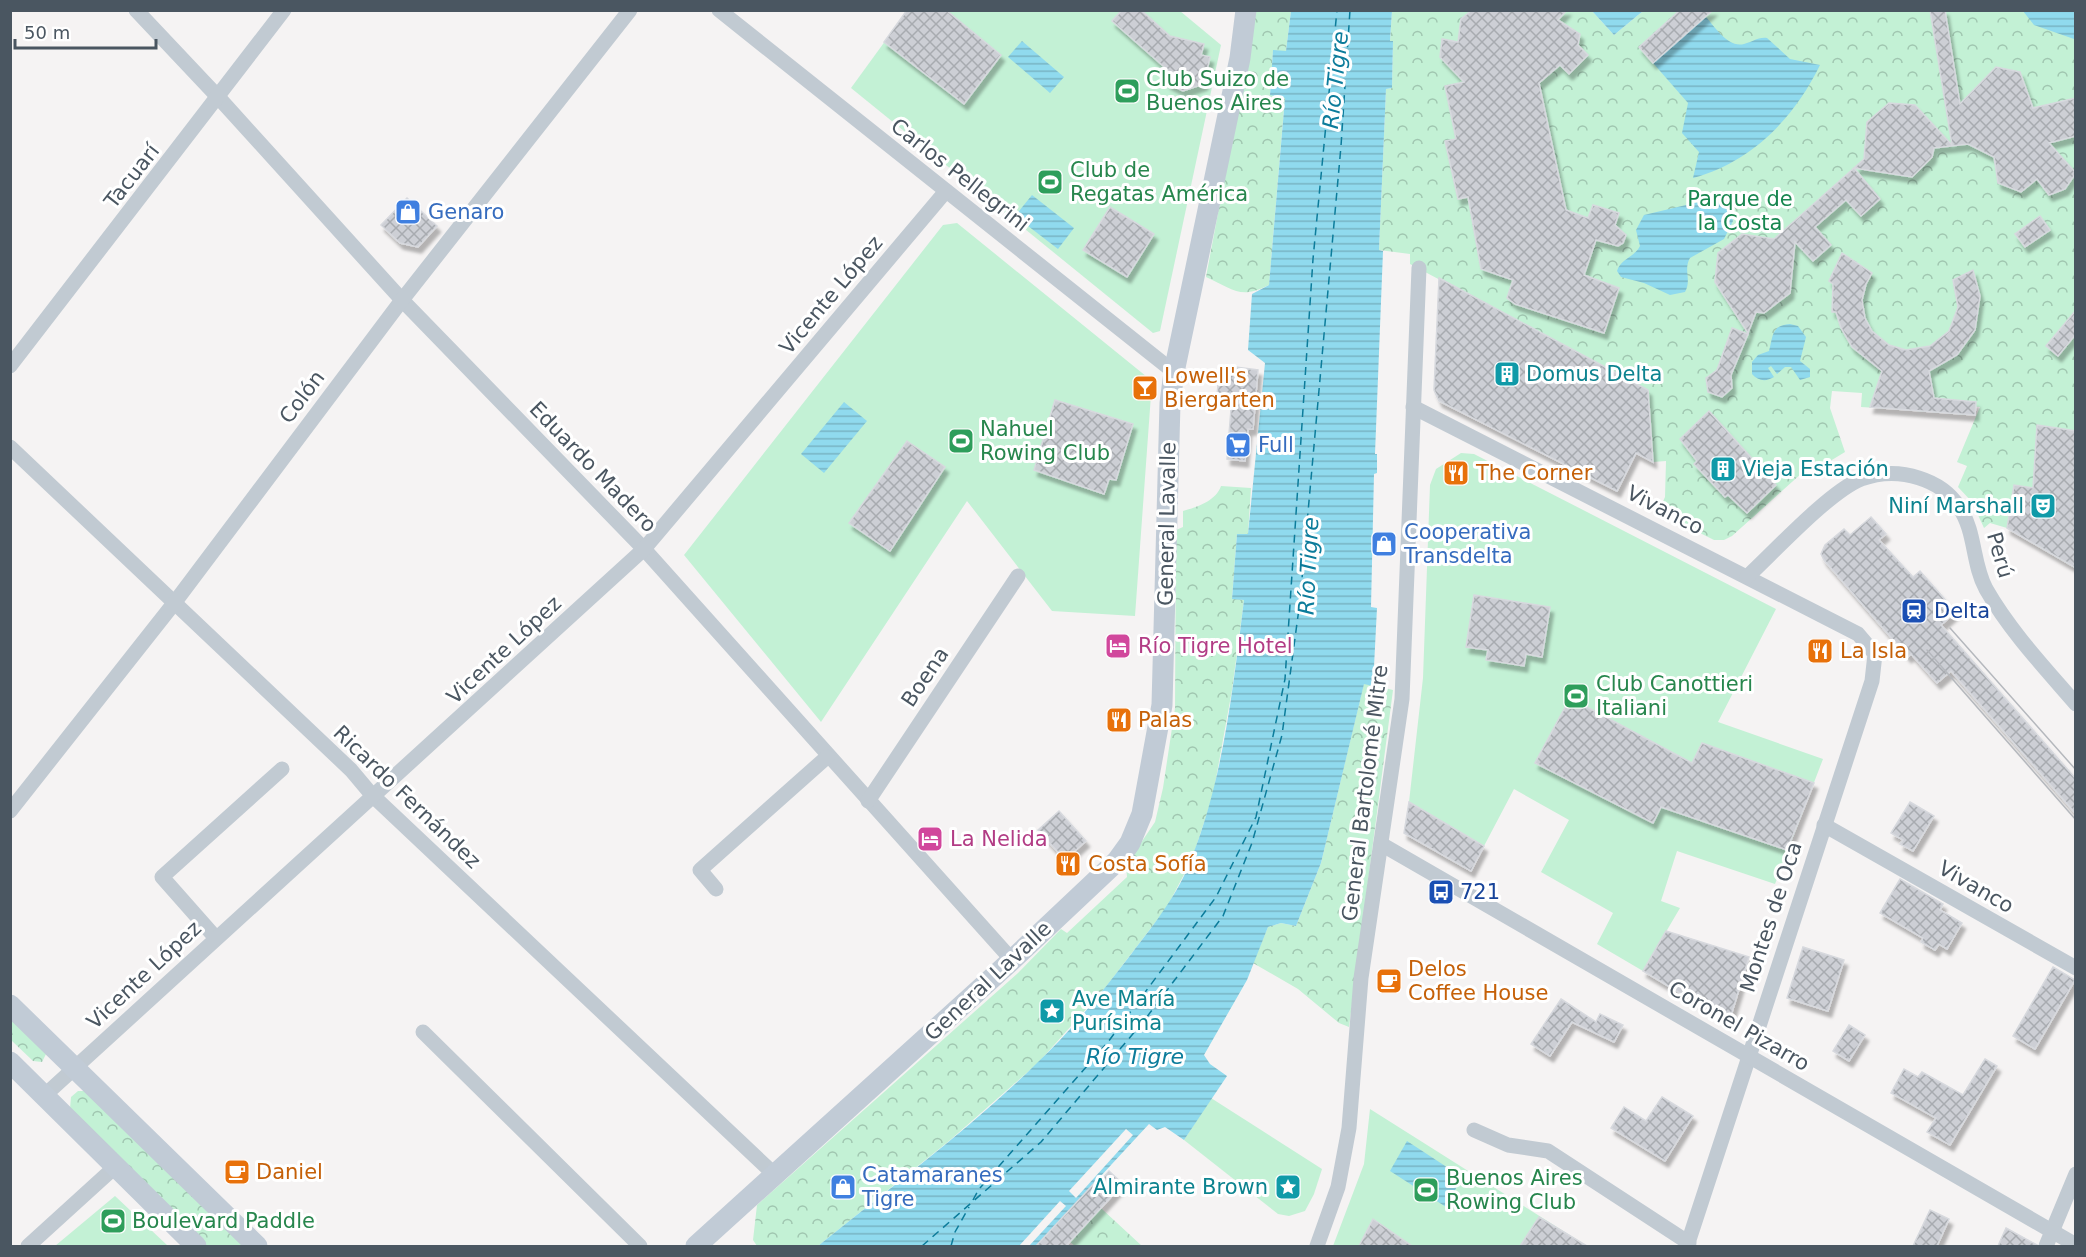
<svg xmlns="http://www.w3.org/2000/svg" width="2086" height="1257" font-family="'DejaVu Sans',sans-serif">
	<defs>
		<pattern id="park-crowns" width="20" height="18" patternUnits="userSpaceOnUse" patternTransform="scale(1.5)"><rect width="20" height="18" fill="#c3f1d5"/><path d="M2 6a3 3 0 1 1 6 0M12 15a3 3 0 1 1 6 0" fill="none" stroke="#a0c6b0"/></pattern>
		<pattern id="water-rules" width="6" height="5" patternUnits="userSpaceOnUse" patternTransform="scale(1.5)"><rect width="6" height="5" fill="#90daee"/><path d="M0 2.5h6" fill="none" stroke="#78b4c4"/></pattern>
		<pattern id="building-cross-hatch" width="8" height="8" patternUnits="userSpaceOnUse" patternTransform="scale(1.5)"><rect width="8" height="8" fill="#cdcfd5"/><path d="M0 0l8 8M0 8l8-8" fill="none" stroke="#a8abb0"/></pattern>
		<filter id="shadow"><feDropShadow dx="3.5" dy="6" stdDeviation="1.5" flood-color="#0004"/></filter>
	</defs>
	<rect width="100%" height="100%" fill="#f5f3f3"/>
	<!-- park -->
	<g fill="url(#park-crowns)">
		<path d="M1256,11H1291L1286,51H1273L1270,94L1285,97L1269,285C1240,300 1233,289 1206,277Z"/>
		<path d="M1392,11H1592L1614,35L1643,11H2075V568L2007,528L1990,523L1984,528L1972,502L1958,487L1967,466L1957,462L1980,407L1971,406L1970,415L1958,414V400H1949L1948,413L1916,411V405L1895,403L1894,409L1861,407L1862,393L1832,391L1830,408L1845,452L1817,469L1812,464L1732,536L1724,540H1714L1658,512L1665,497L1666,461L1653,462L1648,390L1410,264V254L1379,250L1386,89L1392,88L1393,42L1390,41Z"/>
		<path d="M1221,486L1251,488L1248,534H1237L1232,598L1244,600L1232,690L1213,795L1192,859L1167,907L1105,988L1038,1063L949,1141L818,1246H757L753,1240L757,1205L1018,973L1061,929L1067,933L1127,877L1126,865L1155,822L1163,788L1175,708L1176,530L1183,527V511C1197,507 1216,501 1221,486Z"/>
		<path d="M1364,683L1393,690L1349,1027L1339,1023L1298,989L1253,963L1268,927L1281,923L1296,926L1321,863Z"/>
		<path d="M10,1008L50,1046L42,1062L33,1061L11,1040Z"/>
		<path d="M78,1091H87L248,1246H205L70,1109L71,1097Z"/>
		<path d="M1101,1208L1103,1210L1142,1246H1075L1070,1242Z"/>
	</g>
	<!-- pitch -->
	<g fill="#c3f1d5">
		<path d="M907,11H1180L1221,45L1160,331L1153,333L851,88Z"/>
		<path d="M957,223L1152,381L1135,616L1052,611L967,501L821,722L684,555L943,225Z"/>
		<path d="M1461,453L1474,454L1776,609L1718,722L1823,759L1775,884L1677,851L1661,901L1680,908L1643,971L1597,944L1613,913L1541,872L1569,820L1514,789L1484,846L1409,802L1423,678L1430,485L1436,469Z"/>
		<path d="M1211,1098L1322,1169L1314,1194L1305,1211L1289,1216L1278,1214L1184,1140Z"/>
		<path d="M1370,1109L1587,1246H1333L1364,1164Z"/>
		<path d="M115,1196L168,1246H55Z"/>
	</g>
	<!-- water -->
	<g fill="url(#water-rules)">
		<path d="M1291,11H1392L1390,41H1393L1392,88L1386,89L1379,250L1383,251L1375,454H1377V473L1374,474L1371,607L1377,608L1373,686L1364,684L1321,863L1296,926L1281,923L1268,927L1247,980L1204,1055L1210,1064L1227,1076L1184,1140L1165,1127L1157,1130L1149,1124L1036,1246H818C892,1186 969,1130 1037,1063C1072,1030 1103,991 1132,953C1155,923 1179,893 1192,857C1224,775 1233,687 1244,600L1232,599L1237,534H1248L1265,363L1248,350L1252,294L1269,285L1285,98L1270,95L1273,50L1286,51Z"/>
		<path d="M1592,11H1643L1614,35Z"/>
		<path d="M2023,11H2075L2074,39L2034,25Z"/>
		<path d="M1706,17C1715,27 1728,48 1744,44C1753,42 1757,37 1767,38L1790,59L1820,65C1794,118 1752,162 1693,178L1699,152L1682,133L1688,103L1653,63Z"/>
		<path d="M1022,41L1064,77L1050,93L1008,57Z"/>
		<path d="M1032,195L1074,228L1058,249L1015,216Z"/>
		<path d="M1707,200L1720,202L1728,206L1733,221L1724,239L1690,258C1683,270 1692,280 1685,292L1670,295L1644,283L1621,277L1617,271C1621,258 1634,258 1640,246L1636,230L1644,215Z"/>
		<path d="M1790,324L1798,326L1806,337L1800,361L1810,369V377L1800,380L1791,367H1785L1777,374L1771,366L1768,368L1774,377C1766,382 1758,381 1752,374V362L1758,355L1769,351C1773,337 1771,325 1790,324Z"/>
		<path d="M844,402L867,421L824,473L801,454Z"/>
		<path d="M1407,1141L1462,1177L1446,1207L1390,1171Z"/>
	</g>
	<!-- pier -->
	<g fill="#f5f3f3">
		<path d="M1126,1129L1133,1135L1076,1198L1069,1191Z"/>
		<path d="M1060,1201L1066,1206L1029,1246H1019Z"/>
	</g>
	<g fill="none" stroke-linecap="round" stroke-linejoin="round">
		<!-- ferry -->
		<g stroke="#0c7c9b" stroke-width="1.5" stroke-dasharray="8 6" stroke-linecap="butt">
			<path d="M973,1200L979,1189L1108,1042L1216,897L1256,817L1285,679L1313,259L1337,10"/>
			<path d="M922,1246L1041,1142L1143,1022L1223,916L1252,843L1282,735L1300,601L1341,146L1350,10"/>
			<path d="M951,1246L955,1232L969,1207"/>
		</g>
	</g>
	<!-- building -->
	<g fill="url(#building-cross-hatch)" stroke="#d7d9de" stroke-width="1.5" filter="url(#shadow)">
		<path d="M907,10H946L1001,55L964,104L884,42Z"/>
		<path d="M1122,10H1141L1170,36L1204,44L1201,55L1210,57L1204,84L1183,91L1167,83L1171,73L1112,21Z"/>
		<path d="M1472,10H1567L1558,20L1580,34L1578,45L1588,55L1569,74L1560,65L1539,83L1566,210L1588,218L1593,205L1619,213L1615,225L1626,235L1623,243L1618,246L1596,240L1584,275L1619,288L1604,333L1515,304L1507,298L1513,280L1481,269L1468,197L1458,199L1445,141L1456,139L1445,86L1464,82L1440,57L1442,39L1458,42L1461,19Z"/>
		<path d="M1680,10H1713L1653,63L1639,47Z"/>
		<path d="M1930,10H1945L1960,104L1996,67L2020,72L2033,108L2076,98V136L2049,143L2076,173L2065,189L2049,195L2037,179L2021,192L1998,183L1994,157L1968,144L1934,148L1932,157L1912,177L1854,168L1864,159L1867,122L1889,103L1915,105L1952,145Z"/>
		<path d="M1854,168L1880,199L1861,216L1846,200L1815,227L1831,245L1813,261L1795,242L1790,293L1764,313L1756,312L1748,333L1715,282L1718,253L1742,234L1774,239Z"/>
		<path d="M407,198L437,226L418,247L400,243L381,225Z"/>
		<path d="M1110,207L1154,234L1127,277L1083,250Z"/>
		<path d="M2040,216L2050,230L2025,247L2015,234Z"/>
		<path d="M1842,253L1872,273L1866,284L1862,300L1865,318L1872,331L1889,345L1906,350L1930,346L1949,331L1958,307L1953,280L1973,270L1980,296L1975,330L1957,355L1929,371L1934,398L1976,402L1975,415L1870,407L1882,371L1852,347L1841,328L1836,312H1832L1833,284L1829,281Z"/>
		<path d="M1439,278L1648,390L1653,462L1636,453L1617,491L1439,401L1434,390Z"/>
		<path d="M2076,310V334L2058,356L2046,346Z"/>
		<path d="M1732,328L1748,334L1731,375L1732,388L1722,397L1708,392L1706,378L1717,370Z"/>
		<path d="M1220,365L1258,370L1253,429H1248L1245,461L1227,459L1232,397L1217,395Z"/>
		<path d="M1055,400L1133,424L1116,480L1109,479L1104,494L1034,470Z"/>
		<path d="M1709,411L1776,485L1747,513L1728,495L1725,497L1694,464L1697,461L1680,439Z"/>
		<path d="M2037,425L2076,431V568L2007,528L2014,485L2033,488Z"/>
		<path d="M907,441L945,467L890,551L849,523Z"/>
		<path d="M1871,517L1886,534L1879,540L1913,577L1920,571L1956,612L1941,625L2076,779V814L1951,671L1937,683L1911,654L1908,657L1824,560L1821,554L1825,545L1844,529L1850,535Z"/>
		<path d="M1474,595L1550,607L1542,657L1526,654L1524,666L1486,660L1488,650L1466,647Z"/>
		<path d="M1570,698L1692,763L1702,743L1814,783L1787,850L1661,807L1653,823L1535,763Z"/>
		<path d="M1409,802L1484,846L1471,871L1404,833Z"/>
		<path d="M1910,802L1934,816L1913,851L1900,844L1903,840L1891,833Z"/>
		<path d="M1059,811L1086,841L1065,860L1038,830Z"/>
		<path d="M1900,879L1943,904L1940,910L1962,923L1947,949L1939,944L1935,950L1921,942L1923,938L1880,913Z"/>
		<path d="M1666,931L1749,957L1729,1022L1643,971Z"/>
		<path d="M1803,947L1844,960L1828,1011L1787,998Z"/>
		<path d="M2053,967L2075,980L2035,1049L2013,1036Z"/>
		<path d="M1561,999L1596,1022L1600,1014L1623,1025L1614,1042L1572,1022L1550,1056L1531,1044Z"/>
		<path d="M1849,1025L1865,1035L1849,1061L1833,1051Z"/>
		<path d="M1985,1059L1997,1066L1950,1145L1927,1132L1936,1118L1891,1093L1904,1069L1918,1077L1922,1072L1963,1095Z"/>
		<path d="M1662,1097L1693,1116L1665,1161L1611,1128L1624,1107L1646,1121Z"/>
		<path d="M1109,1171L1123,1184L1066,1246H1036L1099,1178L1101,1180Z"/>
		<path d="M1930,1210L1949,1219L1937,1246H1913Z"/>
		<path d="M1539,1217L1587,1246H1520Z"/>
		<path d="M1373,1219L1412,1246H1359Z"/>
		<path d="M2006,1228L2037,1245L2036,1246H1998Z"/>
	</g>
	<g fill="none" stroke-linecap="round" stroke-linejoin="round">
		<!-- street -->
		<g stroke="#c1cad2" stroke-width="15">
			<path d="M136,10L219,98L402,300L644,549L1012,960"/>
			<path d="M719,10L1174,372"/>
			<path d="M10,366L284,10"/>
			<path d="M1413,407L1858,634L1875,654L1872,681L1687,1246"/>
			<path d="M10,447L351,770L372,795L775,1175"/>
			<path d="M1747,577C1775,551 1829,492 1861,479C1880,472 1901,472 1919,478C1935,483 1950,493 1959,507C1976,532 1972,563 1986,589C2010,631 2044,667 2076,704"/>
			<path d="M868,801L1018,576"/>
			<path d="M10,811L175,602L402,300L630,10"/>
			<path d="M1824,825L2076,968"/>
			<path d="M1381,844L2076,1245"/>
			<path d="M716,889L700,870L827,757"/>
			<path d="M215,937L162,877L282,769"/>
			<path d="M423,1032L640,1246"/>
			<path d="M45,1095L644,549L946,191"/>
			<path d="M1474,1130L1508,1145L1548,1151L1689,1243"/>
			<path d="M28,1246L116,1166"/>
			<path d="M1317,1246L1338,1187L1349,1128L1361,978L1402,699L1419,268"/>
			<path d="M2046,1246L2076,1174"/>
		</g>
		<!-- secondary -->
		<g stroke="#c1cbd6" stroke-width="21">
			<path d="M10,1005L257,1246"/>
			<path d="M10,1062L196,1246"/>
			<path d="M696,1246L1012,960L1117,861L1130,843L1142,814L1162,705L1170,403L1174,372L1240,58L1246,10"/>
		</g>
		<!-- tram -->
		<g stroke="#b5b8bd" stroke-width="1.5">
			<path d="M1950,628L2076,770"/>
			<path d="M1927,650L2076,820"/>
		</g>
	</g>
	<!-- icons -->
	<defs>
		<g id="stadium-square" transform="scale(1.35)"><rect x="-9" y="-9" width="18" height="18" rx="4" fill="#2e9e5b" stroke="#fff"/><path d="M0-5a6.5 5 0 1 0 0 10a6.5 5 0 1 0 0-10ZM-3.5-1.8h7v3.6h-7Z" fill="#fff"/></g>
		<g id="shop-square" transform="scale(1.35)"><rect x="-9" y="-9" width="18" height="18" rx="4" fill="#3f7fe0" stroke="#fff"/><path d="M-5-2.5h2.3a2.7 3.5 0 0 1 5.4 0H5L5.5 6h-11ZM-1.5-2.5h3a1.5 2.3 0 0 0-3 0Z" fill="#fff"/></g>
		<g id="building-square" transform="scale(1.35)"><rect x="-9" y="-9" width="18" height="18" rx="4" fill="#0f9aa8" stroke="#fff"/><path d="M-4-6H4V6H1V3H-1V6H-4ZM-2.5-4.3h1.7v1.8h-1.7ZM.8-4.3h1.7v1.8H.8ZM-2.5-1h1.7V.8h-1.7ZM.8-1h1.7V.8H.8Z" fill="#fff"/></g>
		<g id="bar-square" transform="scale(1.35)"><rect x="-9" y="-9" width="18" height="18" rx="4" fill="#e8710a" stroke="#fff"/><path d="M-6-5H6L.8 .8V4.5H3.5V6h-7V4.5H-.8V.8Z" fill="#fff"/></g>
		<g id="supermarket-square" transform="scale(1.35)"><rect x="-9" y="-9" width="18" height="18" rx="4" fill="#3f7fe0" stroke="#fff"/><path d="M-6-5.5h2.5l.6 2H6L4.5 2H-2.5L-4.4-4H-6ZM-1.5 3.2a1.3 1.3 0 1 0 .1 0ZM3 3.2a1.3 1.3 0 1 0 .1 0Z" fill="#fff"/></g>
		<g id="restaurant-square" transform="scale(1.35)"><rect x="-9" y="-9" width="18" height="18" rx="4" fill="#e8710a" stroke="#fff"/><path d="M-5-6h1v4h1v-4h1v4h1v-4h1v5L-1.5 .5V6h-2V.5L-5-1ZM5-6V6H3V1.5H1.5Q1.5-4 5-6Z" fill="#fff"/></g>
		<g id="theatre-square" transform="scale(1.35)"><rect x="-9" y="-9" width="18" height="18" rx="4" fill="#0f9aa8" stroke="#fff"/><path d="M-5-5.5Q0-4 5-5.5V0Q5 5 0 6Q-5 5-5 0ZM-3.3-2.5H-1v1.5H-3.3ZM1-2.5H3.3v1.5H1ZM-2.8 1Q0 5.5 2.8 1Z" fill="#fff"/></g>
		<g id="station-square" transform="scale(1.35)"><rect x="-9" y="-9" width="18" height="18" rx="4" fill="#1a4fb4" stroke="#fff"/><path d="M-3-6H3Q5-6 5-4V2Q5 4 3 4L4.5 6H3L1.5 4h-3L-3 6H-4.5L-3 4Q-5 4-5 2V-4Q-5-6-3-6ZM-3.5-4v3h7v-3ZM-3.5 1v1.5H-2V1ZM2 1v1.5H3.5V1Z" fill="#fff"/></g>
		<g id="hotel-square" transform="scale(1.35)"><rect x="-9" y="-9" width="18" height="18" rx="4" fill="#d1479c" stroke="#fff"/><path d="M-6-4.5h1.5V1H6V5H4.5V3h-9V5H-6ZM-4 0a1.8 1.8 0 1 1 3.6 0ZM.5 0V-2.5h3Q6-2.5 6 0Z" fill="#fff"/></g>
		<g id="bus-square" transform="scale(1.35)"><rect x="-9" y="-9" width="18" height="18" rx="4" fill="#1a4fb4" stroke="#fff"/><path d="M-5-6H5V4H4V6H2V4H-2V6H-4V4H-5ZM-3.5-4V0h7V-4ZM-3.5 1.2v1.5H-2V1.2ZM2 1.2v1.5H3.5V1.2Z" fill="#fff"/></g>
		<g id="cafe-square" transform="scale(1.35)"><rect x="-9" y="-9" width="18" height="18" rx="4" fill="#e8710a" stroke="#fff"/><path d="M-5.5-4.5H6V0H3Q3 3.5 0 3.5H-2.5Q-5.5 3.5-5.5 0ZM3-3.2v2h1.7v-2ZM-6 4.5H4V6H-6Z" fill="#fff"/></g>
		<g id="sight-square" transform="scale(1.35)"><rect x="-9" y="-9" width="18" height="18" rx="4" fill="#0f9aa8" stroke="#fff"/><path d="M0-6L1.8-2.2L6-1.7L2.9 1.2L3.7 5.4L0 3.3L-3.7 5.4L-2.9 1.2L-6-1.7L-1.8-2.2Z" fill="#fff"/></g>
	</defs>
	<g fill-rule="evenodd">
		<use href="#stadium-square" x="1127" y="91"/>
		<use href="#stadium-square" x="1050" y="182"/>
		<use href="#shop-square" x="408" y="212"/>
		<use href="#building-square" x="1507" y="374"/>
		<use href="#bar-square" x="1145" y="388"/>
		<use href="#stadium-square" x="961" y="441"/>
		<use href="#supermarket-square" x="1238" y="445"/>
		<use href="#building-square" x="1723" y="469"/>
		<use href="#restaurant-square" x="1456" y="473"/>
		<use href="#theatre-square" x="2043" y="506"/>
		<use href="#shop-square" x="1384" y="544"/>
		<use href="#station-square" x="1914" y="611"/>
		<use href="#hotel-square" x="1118" y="646"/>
		<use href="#restaurant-square" x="1820" y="651"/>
		<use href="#stadium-square" x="1576" y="696"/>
		<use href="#restaurant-square" x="1119" y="720"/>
		<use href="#hotel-square" x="930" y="839"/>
		<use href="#restaurant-square" x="1068" y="864"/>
		<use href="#bus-square" x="1441" y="892"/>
		<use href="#cafe-square" x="1389" y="981"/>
		<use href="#sight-square" x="1052" y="1011"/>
		<use href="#cafe-square" x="237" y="1172"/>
		<use href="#shop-square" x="843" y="1187"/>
		<use href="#sight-square" x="1288" y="1187"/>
		<use href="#stadium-square" x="1426" y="1190"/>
		<use href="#stadium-square" x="113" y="1221"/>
	</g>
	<g text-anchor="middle" stroke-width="6" stroke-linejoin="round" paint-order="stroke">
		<!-- leisure labels -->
		<g font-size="21" fill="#27864d" stroke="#fff" text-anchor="start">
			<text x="1146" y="86">Club Suizo de<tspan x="1146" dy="24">Buenos Aires</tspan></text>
			<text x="1070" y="177">Club de<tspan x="1070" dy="24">Regatas América</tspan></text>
			<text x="980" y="436">Nahuel<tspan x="980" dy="24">Rowing Club</tspan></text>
			<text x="1596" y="691">Club Canottieri<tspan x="1596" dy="24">Italiani</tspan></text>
			<text x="1446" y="1185">Buenos Aires<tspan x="1446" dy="24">Rowing Club</tspan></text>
			<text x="132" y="1228">Boulevard Paddle</text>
		</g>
		<!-- street labels -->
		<g font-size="21" fill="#4a5661" stroke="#fff">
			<text transform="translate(960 175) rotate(38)" y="7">Carlos Pellegrini</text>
			<text transform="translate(132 176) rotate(-52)" y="7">Tacuarí</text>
			<text transform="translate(831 295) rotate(-50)" y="7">Vicente López</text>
			<text transform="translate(302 397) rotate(-53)" y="7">Colón</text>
			<text transform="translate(593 467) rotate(46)" y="7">Eduardo Madero</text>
			<text transform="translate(1665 510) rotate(27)" y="7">Vivanco</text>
			<text transform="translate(1167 524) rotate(-89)" y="7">General Lavalle</text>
			<text transform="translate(2000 555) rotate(74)" y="7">Perú</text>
			<text transform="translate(504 650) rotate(-43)" y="7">Vicente López</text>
			<text transform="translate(925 677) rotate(-56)" y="7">Boena</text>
			<text transform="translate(1365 793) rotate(-83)" y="7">General Bartolomé Mitre</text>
			<text transform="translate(407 797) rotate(44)" y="7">Ricardo Fernández</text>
			<text transform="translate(1976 887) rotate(30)" y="7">Vivanco</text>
			<text transform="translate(1771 917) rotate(-72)" y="7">Montes de Oca</text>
			<text transform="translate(144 975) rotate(-43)" y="7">Vicente López</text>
			<text transform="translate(988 981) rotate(-43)" y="7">General Lavalle</text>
			<text transform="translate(1739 1026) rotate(30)" y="7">Coronel Pizarro</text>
		</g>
		<!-- park labels -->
		<g font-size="21" fill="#17864f" stroke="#fff">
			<text x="1740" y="206">Parque de<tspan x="1740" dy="24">la Costa</tspan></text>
		</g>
		<!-- shop labels -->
		<g font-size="21" fill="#366cbe" stroke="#fff" text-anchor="start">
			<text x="428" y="219">Genaro</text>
			<text x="1258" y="452">Full</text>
			<text x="1404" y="539">Cooperativa<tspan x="1404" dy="24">Transdelta</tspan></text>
			<text x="862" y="1182">Catamaranes<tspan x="862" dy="24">Tigre</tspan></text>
		</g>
		<!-- culture labels -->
		<g font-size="21" fill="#0d838f" stroke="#fff" text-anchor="start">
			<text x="1526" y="381">Domus Delta</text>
			<text x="1742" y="476">Vieja Estación</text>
			<text x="2024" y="513" text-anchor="end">Niní Marshall</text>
			<text x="1072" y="1006">Ave María<tspan x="1072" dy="24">Purísima</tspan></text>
			<text x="1268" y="1194" text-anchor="end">Almirante Brown</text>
		</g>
		<!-- food labels -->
		<g font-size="21" fill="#c56008" stroke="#fff" text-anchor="start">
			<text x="1164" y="383">Lowell's<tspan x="1164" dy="24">Biergarten</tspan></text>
			<text x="1476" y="480">The Corner</text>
			<text x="1840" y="658">La Isla</text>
			<text x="1138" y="727">Palas</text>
			<text x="1088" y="871">Costa Sofía</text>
			<text x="1408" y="976">Delos<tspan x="1408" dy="24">Coffee House</tspan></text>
			<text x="256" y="1179">Daniel</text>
		</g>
		<!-- transit labels -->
		<g font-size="21" fill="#164399" stroke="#fff" text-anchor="start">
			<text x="1934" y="618">Delta</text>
			<text x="1460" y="899">721</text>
		</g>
		<!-- hotel labels -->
		<g font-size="21" fill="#b23c85" stroke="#fff" text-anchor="start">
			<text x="1138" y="653">Río Tigre Hotel</text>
			<text x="950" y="846">La Nelida</text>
		</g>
		<!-- water labels -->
		<g font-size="22" font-style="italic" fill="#0c7c9b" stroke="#fff">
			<text transform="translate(1335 80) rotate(-84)" y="8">Río Tigre</text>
			<text transform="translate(1308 566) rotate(-87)" y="8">Río Tigre</text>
			<text x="1135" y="1064">Río Tigre</text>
		</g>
	</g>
	<!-- border -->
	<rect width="2086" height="1257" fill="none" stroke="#4a5661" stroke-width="24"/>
	<!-- scale -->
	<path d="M15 39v9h141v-9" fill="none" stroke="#4a5661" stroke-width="3"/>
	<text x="24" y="39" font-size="18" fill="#4a5661" stroke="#ffffff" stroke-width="4.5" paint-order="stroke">50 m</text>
</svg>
